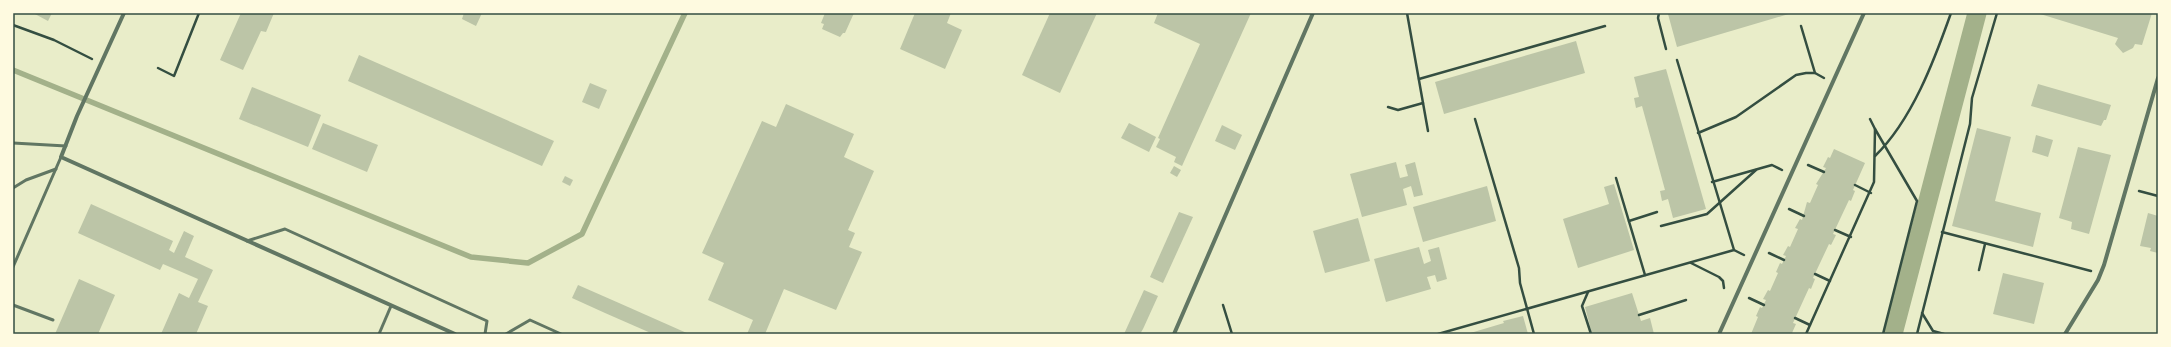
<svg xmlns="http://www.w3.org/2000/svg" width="2171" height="347" font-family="'Archivo Narrow',sans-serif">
	<rect width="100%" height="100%" fill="#e9edc9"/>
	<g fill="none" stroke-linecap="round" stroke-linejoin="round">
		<!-- stream -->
		<path stroke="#a3b18a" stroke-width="5.5" d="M13,70L471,257L528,263L582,234L685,13"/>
		<!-- canal -->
		<path stroke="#a3b18a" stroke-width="19" d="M1893,334L1977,13"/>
	</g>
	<!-- building -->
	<g fill="#bcc5a7">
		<path d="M33,13H52L48,21Z"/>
		<path d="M241,13H274L266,32L261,31L243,70L220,60Z"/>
		<path d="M464,13H482L476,26L462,19Z"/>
		<path d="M825,13H854L845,33H843L840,37L822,29L824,24L821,23Z"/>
		<path d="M915,13H951L947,23L962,30L945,69L900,49Z"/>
		<path d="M1050,13H1097L1060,93L1022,75Z"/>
		<path d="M1158,13H1251L1182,166L1174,162L1176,157L1156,147L1160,139L1158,138L1200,44L1154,23Z"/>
		<path d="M1671,13H1792L1677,47L1668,14Z"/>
		<path d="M2037,13H2152L2142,45L2135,44L2133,48L2123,53L2115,44L2118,38Z"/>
		<path d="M1576,41L1585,73L1444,114L1435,82Z"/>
		<path d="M359,55L554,141L542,166L348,81Z"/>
		<path d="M1666,69L1706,209L1673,218L1668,199L1662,201L1660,191L1665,190L1642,106L1636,108L1634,98L1639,97L1634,77Z"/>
		<path d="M590,83L607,90L599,109L582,102Z"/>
		<path d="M2038,84L2111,105L2106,120H2104L2101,126L2031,106Z"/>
		<path d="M252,87L321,115L308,147L239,119Z"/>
		<path d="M786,104L854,134L844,157L874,171L848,230L855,233L849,247L862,252L836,310L784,289L765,334H747L753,320L708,300L724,263L702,253L762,121L776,127Z"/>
		<path d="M323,123L378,145L367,172L312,149Z"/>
		<path d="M1129,123L1156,137L1149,152L1121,138Z"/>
		<path d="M1222,125L1242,135L1235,150L1215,141Z"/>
		<path d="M1977,128L2011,137L1995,201L2041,213L2033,247L1952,226Z"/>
		<path d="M2036,135L2053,140L2048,157L2032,152Z"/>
		<path d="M2078,147L2111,155L2089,234L2071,229L2072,222L2059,218Z"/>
		<path d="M1834,149L1865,163L1853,190L1855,191L1851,201L1849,200L1833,234L1836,235L1831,245L1829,244L1813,278L1815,279L1811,289L1809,288L1793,323L1796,324L1792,333L1751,334L1758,317L1756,316L1760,307L1762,308L1766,300L1763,299L1768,290L1770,291L1778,273L1776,272L1780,263L1782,264L1786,256L1783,255L1788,246L1790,247L1798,229L1795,228L1800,219L1802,220L1807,202L1810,203L1818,185L1816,184L1826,168L1823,167L1828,157L1830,158Z"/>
		<path d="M1396,162L1400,178L1408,176L1405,165L1415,162L1423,195L1414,197L1411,186L1403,189L1407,205L1362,217L1350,174Z"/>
		<path d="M1174,166L1181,170L1177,177L1170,173Z"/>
		<path d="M565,176L573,180L570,186L562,182Z"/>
		<path d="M1614,184L1634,250L1578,268L1563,219L1609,204L1604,187Z"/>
		<path d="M1487,186L1496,221L1423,242L1413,207Z"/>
		<path d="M91,204L173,241L169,250L174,253L184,231L194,236L185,257L213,270L198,302L208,306L196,334H161L179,293L189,298L198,279L163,264L160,270L78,233Z"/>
		<path d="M1179,212L1193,217L1163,283L1150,277Z"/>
		<path d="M2148,213L2158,216V253L2150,251L2151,248L2140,246Z"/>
		<path d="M1358,218L1370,261L1325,273L1313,231Z"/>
		<path d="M1419,247L1424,264L1431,261L1428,250L1439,247L1447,279L1437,282L1435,275L1427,277L1431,289L1386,302L1374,259Z"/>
		<path d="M2003,273L2044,283L2034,324L1993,314Z"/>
		<path d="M79,279L115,295L98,334H55Z"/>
		<path d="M578,285L619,303L689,334H653L605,313L572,298Z"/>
		<path d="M1144,290L1158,296L1143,329L1140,334H1124Z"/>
		<path d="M1632,293L1641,321L1650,318L1654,334H1592L1585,307Z"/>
		<path d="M1523,316L1528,334H1467L1504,323L1503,321Z"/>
	</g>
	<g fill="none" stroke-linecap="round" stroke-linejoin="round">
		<!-- path -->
		<g stroke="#344e41" stroke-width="2.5">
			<path d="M1407,13L1428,131"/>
			<path d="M1659,13L1658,18L1666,49"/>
			<path d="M13,25L54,40L92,59"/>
			<path d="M1801,26L1815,73L1824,78"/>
			<path d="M158,68L174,76L199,13"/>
			<path d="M1419,79L1605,26"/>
			<path d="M1388,107L1398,110L1423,103"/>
			<path d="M1475,119L1519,268L1520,283L1534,334"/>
			<path d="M1875,129L1917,201L1883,334"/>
			<path d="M1698,133L1736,117L1796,75L1806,73H1815"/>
			<path d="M1875,156C1912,120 1934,61 1951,13"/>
			<path d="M1808,165L1824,172"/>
			<path d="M1616,178L1645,275"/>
			<path d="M1712,182L1772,165L1782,170"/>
			<path d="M1855,185L1871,193"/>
			<path d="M2139,191L2158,196"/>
			<path d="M1789,209L1804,216"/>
			<path d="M1629,221L1657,212"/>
			<path d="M1661,226L1707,214L1756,170"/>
			<path d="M1835,230L1851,237"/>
			<path d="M1942,232L2091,271"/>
			<path d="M1734,250L1744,255"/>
			<path d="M1769,253L1784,260"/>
			<path d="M1691,263L1719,277L1723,281L1724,288"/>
			<path d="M1979,270L1985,244"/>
			<path d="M1815,274L1830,281"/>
			<path d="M1588,292L1582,306L1591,334"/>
			<path d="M1749,298L1764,305"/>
			<path d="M1223,305L1232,334"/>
			<path d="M1922,313L1933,331L1944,334"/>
			<path d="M1639,315L1686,300"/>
			<path d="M1795,318L1810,325"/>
			<path d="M1438,334L1734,250L1677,60"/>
			<path d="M1806,334L1874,182L1875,129L1870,119"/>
			<path d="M1917,334L1970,124L1972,98L1997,13"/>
		</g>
		<!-- service -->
		<g stroke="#617663" stroke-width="3">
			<path d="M13,143L66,146"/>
			<path d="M13,188L26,180L56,169"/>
			<path d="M247,241L285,229L487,321L485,334"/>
			<path d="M13,267L61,157"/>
			<path d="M13,305L53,320"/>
			<path d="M379,334L391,306"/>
			<path d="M506,334L530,320L561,334"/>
		</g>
		<!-- minor -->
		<g stroke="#617663" stroke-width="4">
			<path d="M124,13L77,116L61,157L455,334"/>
			<path d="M1174,334L1313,13"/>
			<path d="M1719,334L1864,13"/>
			<path d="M2065,334L2098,280L2104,265L2158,78"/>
		</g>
	</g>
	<!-- border -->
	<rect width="2171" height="347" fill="none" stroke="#fefae0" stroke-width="28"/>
	<rect x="14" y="14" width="2143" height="319" fill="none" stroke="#344e41" stroke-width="1.5"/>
</svg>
